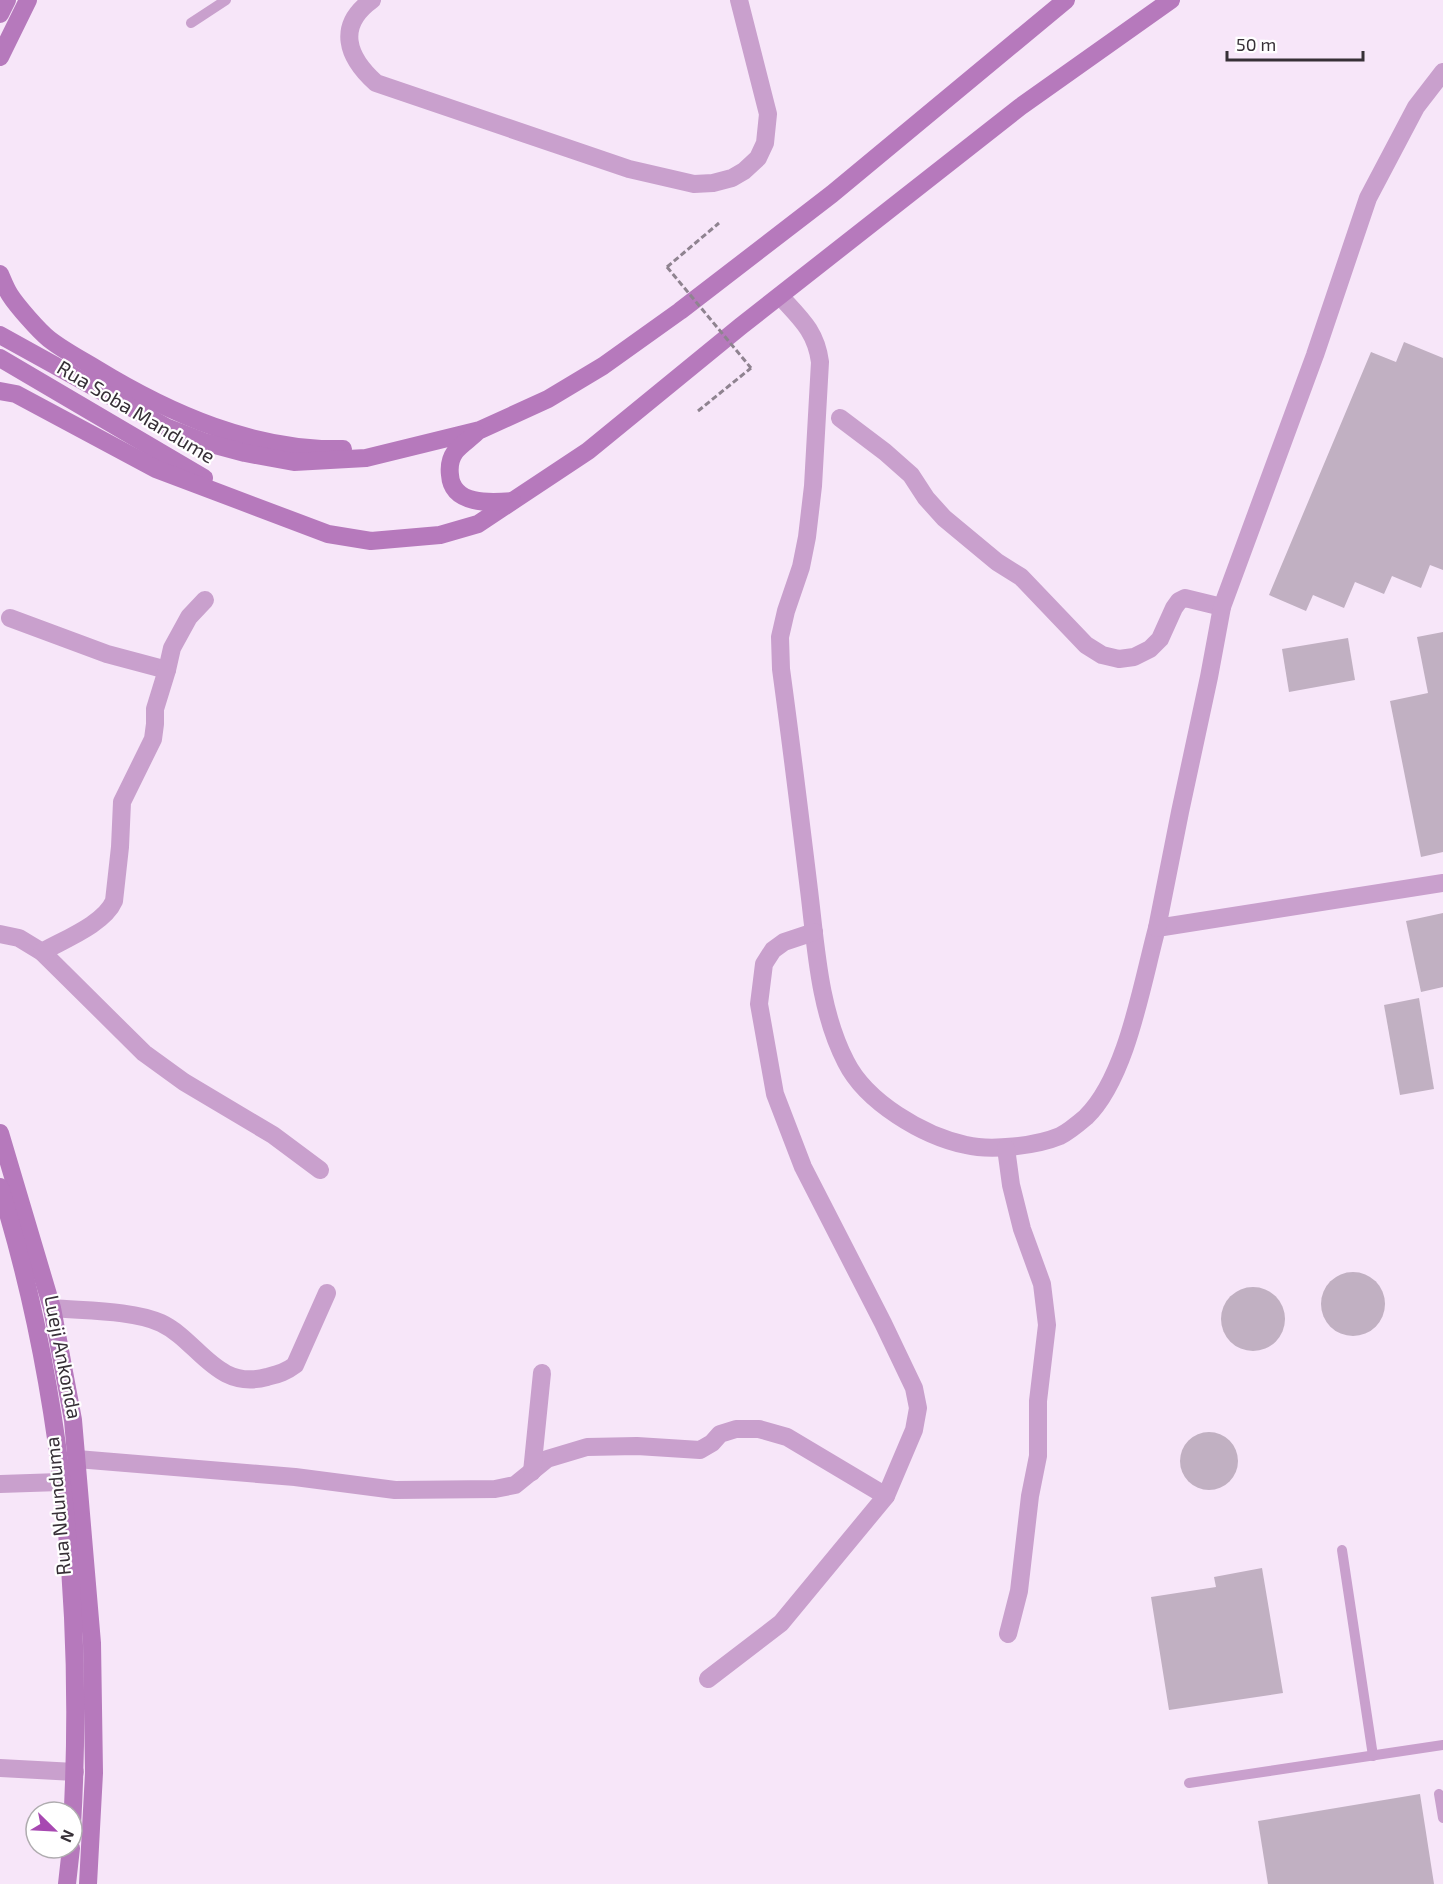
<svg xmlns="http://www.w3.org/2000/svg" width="1443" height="1884" font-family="'Exo 2',sans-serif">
	<rect width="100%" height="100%" fill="#f7e6f9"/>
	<!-- building -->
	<g fill="#c1b0c2">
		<path d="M1404,342L1443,358V570L1430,565L1421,588L1392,576L1384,594L1355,582L1344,608L1313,595L1306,611L1269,595L1371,352L1396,362Z"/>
		<path d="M1443,632V852L1421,857L1390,701L1428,693L1417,637Z"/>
		<path d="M1348,638L1355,680L1289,692L1282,649Z"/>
		<path d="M1443,913V987L1421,992L1406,921Z"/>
		<path d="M1419,998L1434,1089L1400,1095L1384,1005Z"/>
		<circle cx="1353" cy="1304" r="32"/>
		<circle cx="1253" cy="1319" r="32"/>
		<circle cx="1209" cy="1461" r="29"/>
		<path d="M1262,1568L1283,1693L1169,1710L1151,1597L1216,1587L1214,1577Z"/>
		<path d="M1420,1794L1434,1884H1268L1258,1821Z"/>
	</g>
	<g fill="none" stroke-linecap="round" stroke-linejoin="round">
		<!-- path -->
		<g stroke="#8f8390" stroke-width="3" stroke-dasharray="6 3" stroke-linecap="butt">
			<path d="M667,267L719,223"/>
			<path d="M698,411L751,368"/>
		</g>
		<!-- lane -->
		<g stroke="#c9a0cd" stroke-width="10">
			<path d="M191,23L226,0"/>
			<path d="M1342,1550L1373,1756"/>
			<path d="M1189,1783L1443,1745"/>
			<path d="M1439,1794L1443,1818"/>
		</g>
		<!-- street -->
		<g stroke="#c9a0cd" stroke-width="18">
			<path d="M372,0C336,26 347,57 376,83L629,169L694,184L713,183L732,178L744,171L758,158L765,143L768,114L739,0"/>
			<path d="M780,296C800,318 816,331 820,362L813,486L807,537L801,567L786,611L780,637L781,669C791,742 800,816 809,890C816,947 819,1010 846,1062C866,1102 923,1136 966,1145C991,1151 1036,1146 1060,1136C1068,1132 1079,1123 1086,1117C1127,1077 1142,983 1157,928L1443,883"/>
			<path d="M840,418L885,452L911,475L926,498L944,518L997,562L1021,577L1086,645L1102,655L1119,659L1134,657L1150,649L1160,639L1174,608L1179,601L1185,598L1222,607"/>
			<path d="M10,618L107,654L167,670"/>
			<path d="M1157,928L1180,812L1209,677L1222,607L1315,355L1368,198L1416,107L1443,72"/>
			<path d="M0,934L19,938L42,952L144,1053L184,1082L273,1135L320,1170"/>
			<path d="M42,952C65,939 104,924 114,901L120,847L122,802L153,739L155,724V709L167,670L172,648L189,617L205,600"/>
			<path d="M1006,1148L1011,1185L1022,1229L1042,1284L1047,1325L1038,1401V1456L1030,1496L1019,1591L1008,1634"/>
			<path d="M52,1308C84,1311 133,1310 161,1323C199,1341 216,1391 267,1377C278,1374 286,1372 295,1365L327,1293"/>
			<path d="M77,1459L295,1477L395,1490L495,1489L515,1485L547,1459L587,1447L637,1446L700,1450L712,1443L720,1434L736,1429H759L787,1437L886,1496"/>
			<path d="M532,1472L542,1373"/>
			<path d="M0,1484L60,1482"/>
			<path d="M708,1679L781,1623L886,1496L914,1430L918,1408L914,1388L883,1323L803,1167L775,1094L759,1004L764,964L773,950L784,942L814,932"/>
			<path d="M0,1768L75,1772"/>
		</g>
		<!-- secondary -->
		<g stroke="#b679bc" stroke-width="18">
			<path d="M0,14L7,0"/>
			<path d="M0,57L28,0"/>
			<path d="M0,274C3,281 6,289 10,295C17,306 39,331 49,339C63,350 80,359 95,368C170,414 254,451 343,449"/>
			<path d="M0,335L168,428L204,442L245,453L294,462L366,458L480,430L548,399L603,366L680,311L832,194L1066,0"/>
			<path d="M0,358L204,478"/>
			<path d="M0,391L16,394L156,469L328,534L371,541L440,535L478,524L588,451L741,326L1020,107L1171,0"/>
			<path d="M476,433C470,439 460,445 455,452C450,459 449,467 450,475C452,505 490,503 512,501"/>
			<path d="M0,1133L52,1308L73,1420L92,1643L94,1773L88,1884"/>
			<path d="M0,1187C63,1389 84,1615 72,1826"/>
			<path d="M67,1884L71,1848"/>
		</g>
		<!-- path-bridge -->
		<path stroke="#8f8390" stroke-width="3" stroke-dasharray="6 3" stroke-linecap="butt" d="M667,267L751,368"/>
	</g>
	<g text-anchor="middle" stroke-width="4.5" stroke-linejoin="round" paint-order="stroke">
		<!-- street labels -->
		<g font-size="20" fill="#373037" stroke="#fff">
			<text transform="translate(136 412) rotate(31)" y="7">Rua Soba Mandume</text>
			<text transform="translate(63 1357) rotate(79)" y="7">Lueji Ankonda</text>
			<text transform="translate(58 1506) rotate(-95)" y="7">Rua Ndunduma</text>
		</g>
	</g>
	<!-- north arrow -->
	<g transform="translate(54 1830) rotate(114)"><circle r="28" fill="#ffffff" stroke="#afacaf" stroke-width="1.5"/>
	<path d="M0-4.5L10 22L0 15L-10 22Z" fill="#a748b1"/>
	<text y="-9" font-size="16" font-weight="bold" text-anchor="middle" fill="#373037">N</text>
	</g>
	<!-- scale -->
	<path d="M1227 51v9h136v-9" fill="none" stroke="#373037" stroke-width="3"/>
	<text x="1236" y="51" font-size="18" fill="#373037" stroke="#ffffff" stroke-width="4.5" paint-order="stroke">50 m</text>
</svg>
